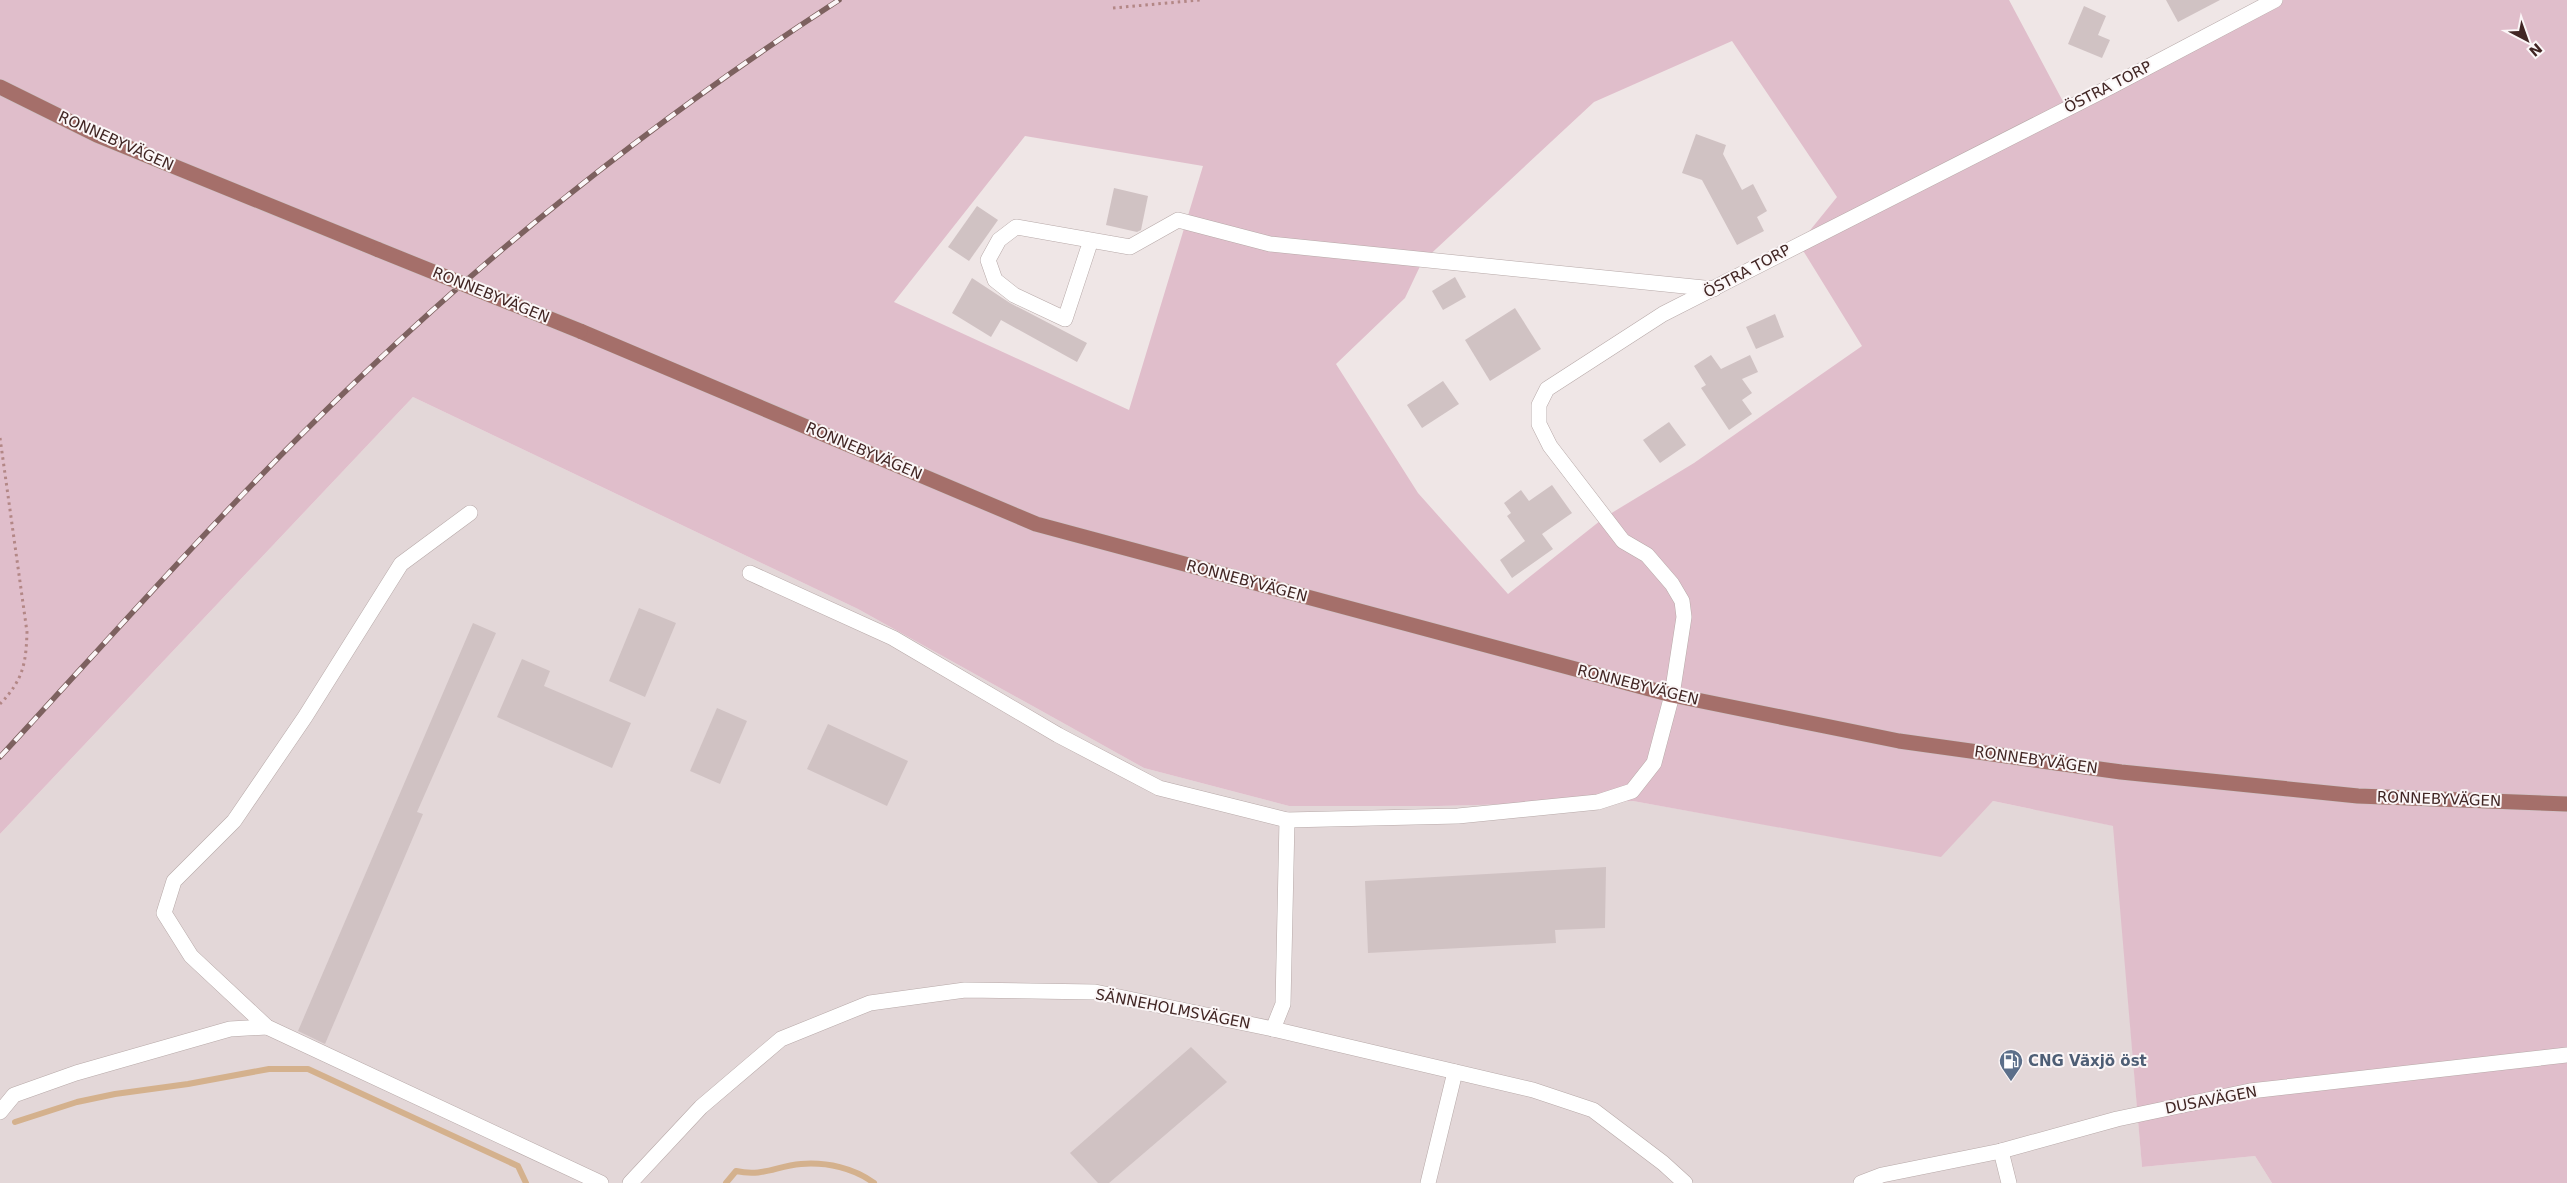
<svg xmlns="http://www.w3.org/2000/svg" width="2567" height="1183" font-family="'DejaVu Sans',sans-serif">
	<rect width="100%" height="100%" fill="#efe6e6"/>
	<!-- built -->
	<path fill="#e3d7d8" d="M413,397L858,609L1144,768L1289,806H1438L1633,801L1941,856L1993,801L2114,826L2142,1167L2255,1156L2272,1183H0V834Z"/>
	<!-- green -->
	<path fill="#e0becb" fill-rule="evenodd" d="M0,0H2009L2067,109L2275,0H2567V1183H2272L2255,1156L2142,1167L2113,826L1993,801L1941,857L1633,801L1438,806H1289L1144,768L858,609L413,397L0,834ZM1732,41L1837,197L1799,244L1862,346L1694,463L1605,517L1508,594L1418,493L1336,364L1405,298L1422,262L1594,102ZM1025,136L1203,166L1129,410L894,302Z"/>
	<g fill="none" stroke-linecap="round" stroke-linejoin="round">
		<!-- stream -->
		<g stroke="#d4b18d" stroke-width="6">
			<path d="M15,1122L77,1102L115,1094L188,1084L269,1069H308L518,1166L526,1183"/>
			<path d="M726,1183L736,1171C763,1177 776,1166 801,1164C827,1162 854,1168 874,1183"/>
		</g>
	</g>
	<!-- building -->
	<g fill="#d0c2c3">
		<path d="M2166,0H2220L2178,22Z"/>
		<path d="M2084,6L2106,16L2098,35L2110,40L2102,58L2068,44Z"/>
		<path d="M1696,134L1726,145L1723,154L1742,190L1753,184L1767,211L1757,217L1764,231L1737,245L1702,180L1682,173Z"/>
		<path d="M1114,188L1148,196L1141,230L1137,232L1106,225Z"/>
		<path d="M977,206L998,220L969,261L948,247Z"/>
		<path d="M1455,277L1466,297L1443,310L1432,291Z"/>
		<path d="M972,278L1010,303L1087,343L1077,362L1001,320L991,337L952,313Z"/>
		<path d="M1515,308L1541,349L1490,381L1465,340Z"/>
		<path d="M1775,314L1784,337L1756,349L1746,327Z"/>
		<path d="M1711,355L1721,369L1750,355L1758,372L1742,379L1752,393L1742,400L1752,414L1729,430L1701,388L1706,385L1694,366Z"/>
		<path d="M1443,381L1459,404L1422,428L1407,405Z"/>
		<path d="M1669,422L1686,445L1660,463L1643,440Z"/>
		<path d="M1552,485L1572,513L1542,534L1553,549L1512,578L1500,560L1525,541L1507,516L1511,513L1504,503L1521,490L1529,501Z"/>
		<path d="M639,608L676,623L645,697L609,681Z"/>
		<path d="M473,623L496,633L417,812L423,814L325,1044L298,1031Z"/>
		<path d="M522,659L550,671L544,686L631,723L612,768L497,717Z"/>
		<path d="M717,708L747,721L720,784L690,771Z"/>
		<path d="M828,724L908,761L887,806L807,769Z"/>
		<path d="M1606,867L1605,928L1555,930L1556,943L1368,953L1365,881Z"/>
		<path d="M1191,1047L1227,1082L1109,1183H1098L1070,1153Z"/>
	</g>
	<g fill="none" stroke-linecap="round" stroke-linejoin="round">
		<!-- minor casing -->
		<g stroke="#b7a9a8" stroke-width="16">
			<g id="minor">
				<path d="M1091,240L1065,319L1014,295L995,280L988,260L999,240L1016,227L1130,247L1178,220L1270,244L1714,289"/>
				<path d="M470,513L401,564L305,717L234,821L174,881L164,913L191,956L267,1027L601,1183"/>
				<path d="M750,573L893,638L1058,735L1159,788L1287,820L1458,816L1598,802L1632,791L1654,763L1672,695L1684,617L1682,601L1672,584L1647,555L1623,541L1550,446L1539,424V405L1547,389L1663,314L2110,87L2275,0"/>
				<path d="M1273,1029L1283,1004L1287,820"/>
				<path d="M0,1112L14,1095L76,1073L230,1029L267,1027"/>
				<path d="M2001,1151L2009,1183"/>
				<path d="M630,1183L701,1107L781,1039L870,1003L965,990L1095,992L1273,1029L1533,1090L1593,1110L1663,1163L1685,1183"/>
				<path d="M1428,1183L1455,1072"/>
				<path d="M1861,1183L1882,1175L2001,1151L2117,1119L2250,1091L2567,1055"/>
			</g>
		</g>
		<!-- major casing -->
		<g stroke="#cac2c2" stroke-width="16">
			<g id="major">
				<path d="M0,87L97,135L379,250"/>
				<path d="M580,331L1036,524L1672,695L1899,741L2121,772L2358,796L2567,804"/>
			</g>
		</g>
		<!-- path -->
		<g stroke="#b38786" stroke-width="3" stroke-dasharray="2.5 4" stroke-linecap="butt">
			<path d="M1113,8L1200,0"/>
			<path d="M0,438L27,632C26,664 23,680 0,704"/>
		</g>
		<!-- minor -->
		<use href="#minor" stroke="#fff" stroke-width="15"/>
		<!-- major -->
		<use href="#major" stroke="#a56f6a" stroke-width="15"/>
		<!-- rail casing -->
		<g stroke="#7d615f" stroke-width="5.5">
			<path id="rail" d="M0,757C121,626 239,491 369,369C514,231 671,109 839,0"/>
		</g>
		<!-- rail -->
		<use href="#rail" stroke="#fbf6f7" stroke-width="4" stroke-dasharray="11" stroke-linecap="butt"/>
		<!-- major-bridge casing -->
		<g stroke="#cac2c2" stroke-width="16" stroke-linecap="butt">
			<path id="major-bridge" d="M379,250L580,331"/>
		</g>
		<!-- major-bridge -->
		<use href="#major-bridge" stroke="#a56f6a" stroke-width="15"/>
	</g>
	<!-- icons -->
	<defs>
		<g id="fuel-pin" transform="scale(1.25)"><path d="M0 17L-7.5 6A9.5 9.5 0 1 1 7.5 6Z" fill="#5c6f8a" stroke="#fbf6f7"/><path d="M-5.5-6h7V0h2V4h1.3V-2.5L3-4.5l.8-.8L6-3V5H2.5V1h-1V6h-7ZM-4.2-4.7v3.2H.2V-4.7Z" fill="#fff"/></g>
	</defs>
	<g fill-rule="evenodd">
		<use href="#fuel-pin" x="2011" y="1061"/>
	</g>
	<g text-anchor="middle" stroke-width="4" stroke-linejoin="round" paint-order="stroke">
		<!-- street labels -->
		<g font-size="15" fill="#412624" stroke="#fbf6f7">
			<text transform="translate(2108 87) rotate(-27)" y="5">ÖSTRA TORP</text>
			<text transform="translate(116 141) rotate(24)" y="5">RONNEBYVÄGEN</text>
			<text transform="translate(1747 271) rotate(-28)" y="5">ÖSTRA TORP</text>
			<text transform="translate(491 295) rotate(22)" y="5">RONNEBYVÄGEN</text>
			<text transform="translate(864 451) rotate(23)" y="5">RONNEBYVÄGEN</text>
			<text transform="translate(1247 581) rotate(15)" y="5">RONNEBYVÄGEN</text>
			<text transform="translate(1638 685) rotate(14)" y="5">RONNEBYVÄGEN</text>
			<text transform="translate(2036 760) rotate(8)" y="5">RONNEBYVÄGEN</text>
			<text transform="translate(2439 799) rotate(2)" y="5">RONNEBYVÄGEN</text>
			<text transform="translate(1173 1009) rotate(11)" y="5">SÄNNEHOLMSVÄGEN</text>
			<text transform="translate(2211 1100) rotate(-11)" y="5">DUSAVÄGEN</text>
		</g>
		<!-- service labels -->
		<g font-size="15" font-weight="bold" fill="#4e5e75" stroke="#fbf6f7" text-anchor="start">
			<text x="2028" y="1066">CNG Växjö öst</text>
		</g>
	</g>
	<!-- north arrow -->
	<g transform="translate(2527 40) rotate(139)" stroke="#fbf6f7" stroke-width="4" paint-order="stroke">
	<path d="M0-4L9 19L0 12L-9 19Z" fill="#412624"/>
	<text y="-8" font-size="14" font-weight="bold" text-anchor="middle" fill="#412624">N</text>
	</g>
</svg>
